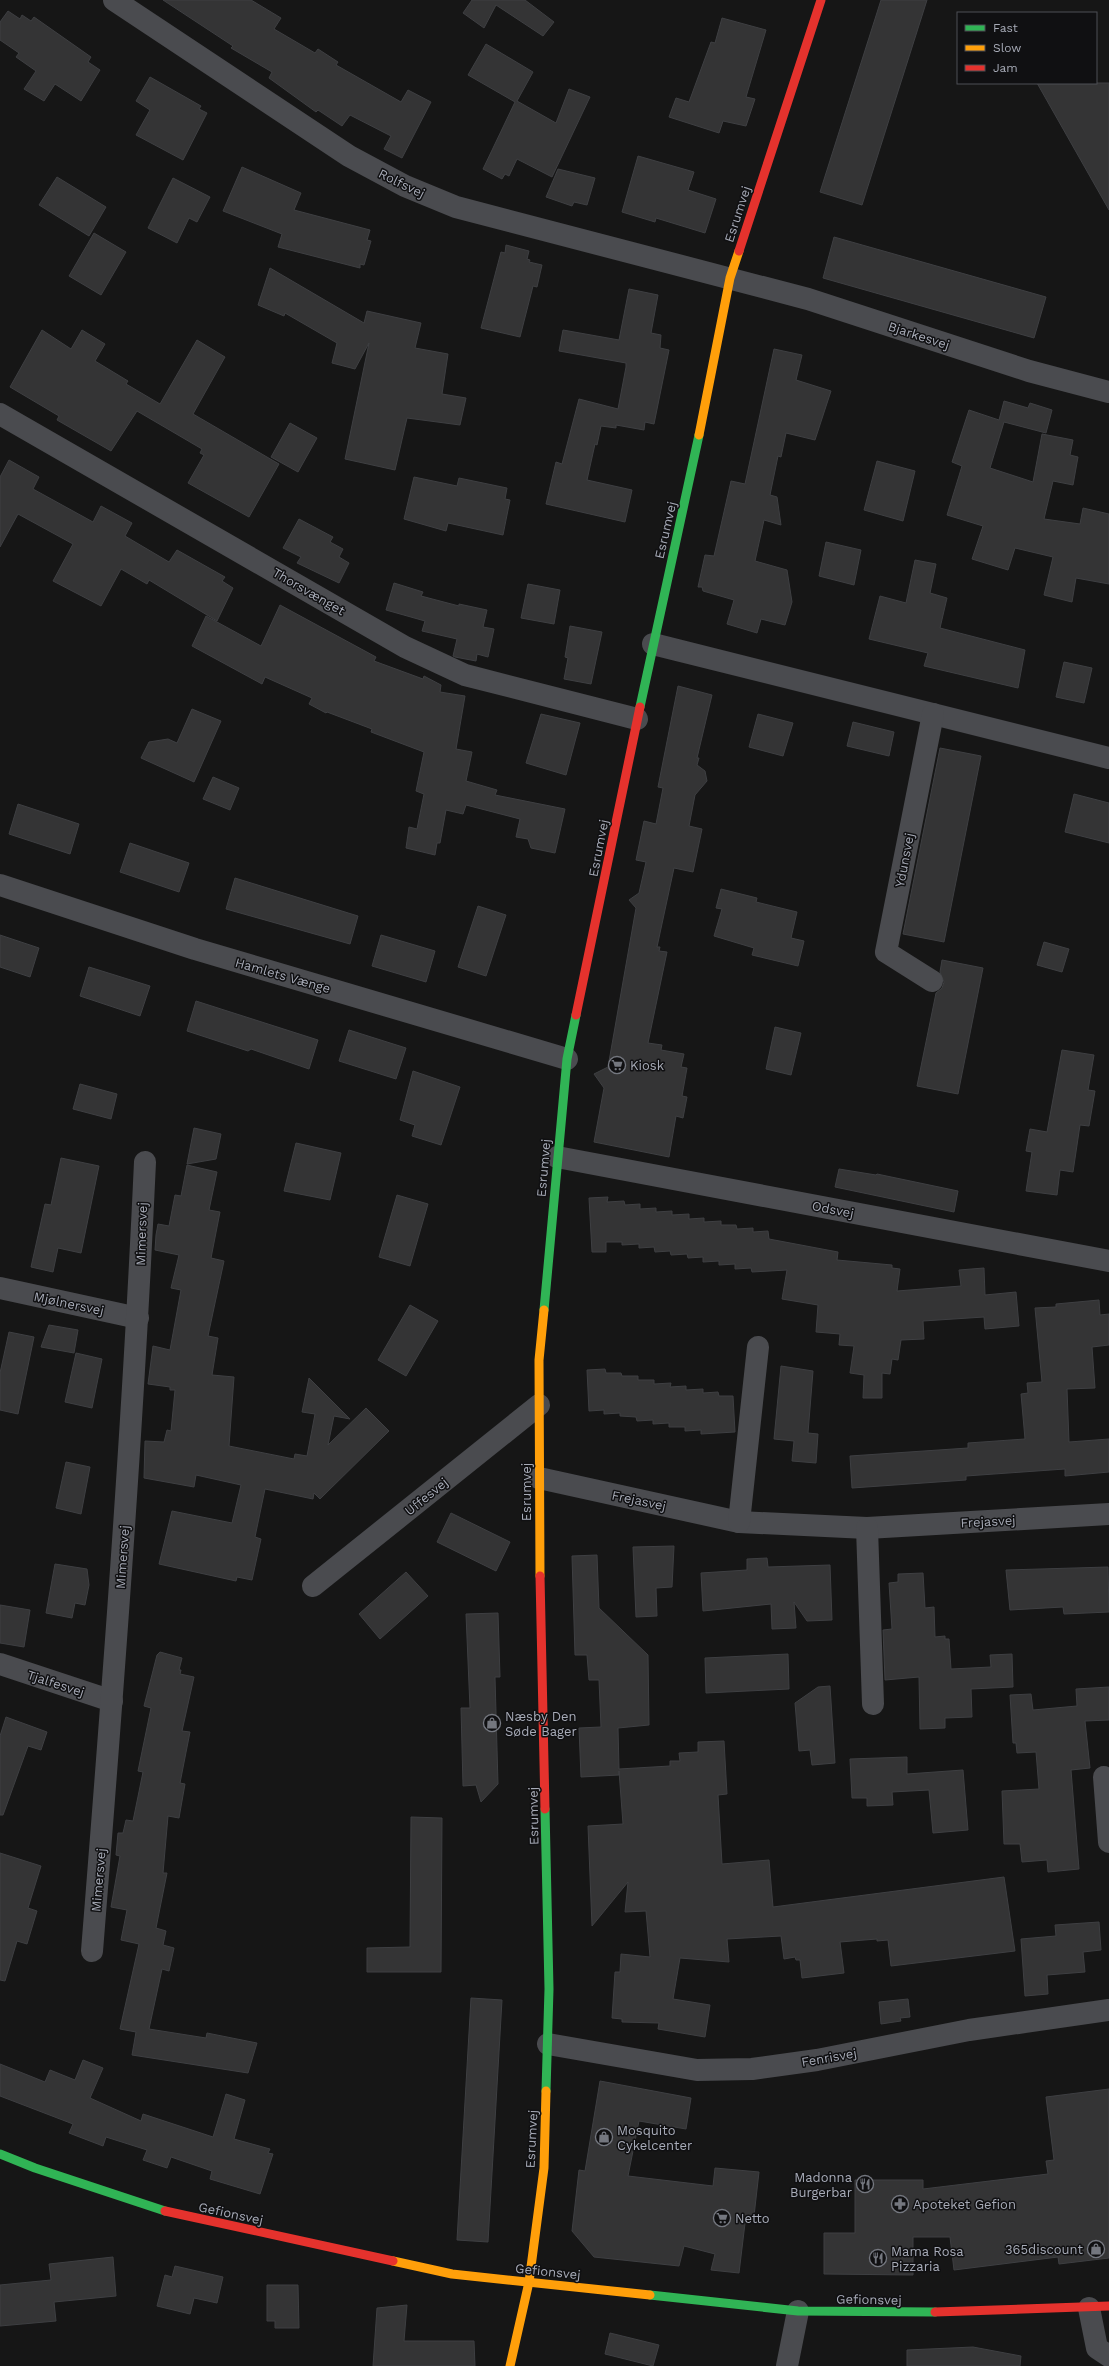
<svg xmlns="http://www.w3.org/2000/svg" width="1109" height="2366" font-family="'Work Sans',sans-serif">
	<rect width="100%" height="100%" fill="#161616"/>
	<!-- building -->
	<g fill="#343435" stroke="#3e3f42">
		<path d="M163,0H251L281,18L274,29L315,53L318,49L338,62L336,65L401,102L408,90L431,102L402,158L384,149L391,136L350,115L342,126L318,110L316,112L269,78L272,72L231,48L233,46Z"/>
		<path d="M472,0H525L554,22L543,36L496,5L484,28L463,13Z"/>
		<path d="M881,0H927L862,205L820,192Z"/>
		<path d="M8,11L20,19L22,15L31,21L34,17L91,57L88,62L100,70L81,101L55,84L44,101L24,89L36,71L16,57L19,53L0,40V22Z"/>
		<path d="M722,18L766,30L746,97L755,99L746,126L723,121L719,133L669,117L676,98L689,102L711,42L715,43Z"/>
		<path d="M486,44L533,72L517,101L556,123L569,89L590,97L552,177L517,159L509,176L505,174L502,179L483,169L515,102L468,75Z"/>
		<path d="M150,77L201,106L199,109L207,113L183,160L136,135L150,110L136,101Z"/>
		<path d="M1037,83H1109V210Z"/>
		<path d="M638,156L694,172L688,190L716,199L705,233L656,218L655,222L622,212Z"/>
		<path d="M242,167L301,193L294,210L370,230L367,240L371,241L364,265L360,264V268L278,247L282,234L223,211Z"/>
		<path d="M558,169L595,178L587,205L574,202L572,206L546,197Z"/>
		<path d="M57,177L106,207L89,236L39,205Z"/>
		<path d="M173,178L210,197L197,222L189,218L177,243L148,228Z"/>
		<path d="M94,233L126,252L101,295L69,276Z"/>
		<path d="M834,237L1046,297L1034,338L823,278Z"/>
		<path d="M506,245L529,251L527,259L530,260L529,262L542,265L537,287L533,286L520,337L481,328L501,252L505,253Z"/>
		<path d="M270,268L364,323L367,311L421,323L415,348L448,354L442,394L466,398L460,425L407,418L395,470L345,459L369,343L355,369L332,363L337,343L285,313L284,316L258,305Z"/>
		<path d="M629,289L658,295L651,333L661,335L660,348L669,350L654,424L645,422L644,430L616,425V428L601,426L597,445L595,444L587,480L632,490L625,522L546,504L556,462L562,464L579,399L618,409L626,367V363L559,351L563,330L619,340Z"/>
		<path d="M42,330L71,349L82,330L105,344L95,361L128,381L126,384L160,404L197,340L225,357L193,414L279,464L249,517L188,483L204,455L200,453L202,449L137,411L111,451L57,420L59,416L10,387Z"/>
		<path d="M774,349L802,355L796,380L831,391L815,440L786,433L781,457L778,456L770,495L777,497L781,525L764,520L755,561L787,570L792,602L785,625L761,619L757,633L727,624L734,600L703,591L702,587H698L705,555L714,556L731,481L745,484Z"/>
		<path d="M1004,401L1028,408L1030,403L1052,410L1046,433L1004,422L990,468L1033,482L1042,434L1073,440L1070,455L1078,457L1073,485L1053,481L1044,519L1080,524L1083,508L1109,514V584L1076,578L1072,602L1044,595L1053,557L1015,548L1008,570L972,559L983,526L947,515L962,466L952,462L969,410L999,420Z"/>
		<path d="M290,423L317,438L298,472L271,457Z"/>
		<path d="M9,460L39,477L33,489L93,522L101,506L132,523L125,536L169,562L177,550L225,577L222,581L233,588L217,621L149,580L147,584L121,569L101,606L53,581L73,544L18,514L0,547V477Z"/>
		<path d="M877,461L915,471L903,521L864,510Z"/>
		<path d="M414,477L457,486L459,478L507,488L505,499L510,500L503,535L448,523L446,531L404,519Z"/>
		<path d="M299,519L333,537L330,542L343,549L339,557L349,563L339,583L297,563L301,557L283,548Z"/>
		<path d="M826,542L861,550L854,585L819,576Z"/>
		<path d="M915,560L936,564L930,593L947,598L940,628L1025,650L1018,688L924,666L928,653L869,639L880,596L906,603Z"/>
		<path d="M394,583L423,592L421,596L459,606V604L487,610L483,627L494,629L488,657L477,654L476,661L455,657L453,656L457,639L422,631L425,621L386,610Z"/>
		<path d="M528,584L560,590L554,624L521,618Z"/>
		<path d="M280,605L376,657L374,661L423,679L424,676L441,685L440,692L465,696L456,749L472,752L466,781L497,790L495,795L565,809L555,853L531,848L528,839L516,837L520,819L466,805L463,814L446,810L440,843H437L435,855L406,848L409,827L417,829L424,794L416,791L424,752L371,732L372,729L327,712L326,713L309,704L312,698L265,677L262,684L192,646L206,616L261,646Z"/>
		<path d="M570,626L602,632L591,684L564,679L568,658L565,657Z"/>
		<path d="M1064,662L1092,668L1084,703L1056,697Z"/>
		<path d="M678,686L712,695L697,758H699L697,765L705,771L707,781L695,795L689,826L702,829L693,872L674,868L657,947H660L659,951L667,952L648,1043L662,1045L661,1050L684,1054L681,1067L687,1068L682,1096L687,1097L683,1118L676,1116L669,1157L594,1142L604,1088L594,1074L608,1067L636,908L629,900L639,893L646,862L636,860L644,821L656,824L663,788L658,787Z"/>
		<path d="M192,709L221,721L194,782L141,758L149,742L168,739L177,743Z"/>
		<path d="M541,714L580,723L566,775L526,763Z"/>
		<path d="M758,714L793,723L783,756L749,747Z"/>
		<path d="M853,722L894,732L889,756L847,746Z"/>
		<path d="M940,748L981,756L944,942L903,934Z"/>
		<path d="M213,777L239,788L230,810L203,799Z"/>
		<path d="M1074,794L1109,803V843L1065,832Z"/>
		<path d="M18,804L79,824L70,854L9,834Z"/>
		<path d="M130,843L189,863L179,892L120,872Z"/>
		<path d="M235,878L358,916L350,944L226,909Z"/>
		<path d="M721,889L757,898L756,902L797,912L791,938L804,941L798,966L752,955L754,948L714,936L722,909L716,908Z"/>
		<path d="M478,906L506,915L486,976L458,967Z"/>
		<path d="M0,935L39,948L30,977L0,967Z"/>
		<path d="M381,935L435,951L426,982L372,966Z"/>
		<path d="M1044,942L1069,949L1062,972L1037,965Z"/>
		<path d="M942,960L983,968L958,1094L917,1086L936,993L942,988L944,982L940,972Z"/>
		<path d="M89,967L150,986L140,1016L80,996Z"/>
		<path d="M196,1001L318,1040L309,1069L251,1049L248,1051L187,1031Z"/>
		<path d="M775,1027L801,1033L791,1075L766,1069Z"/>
		<path d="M349,1030L406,1048L396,1079L339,1061Z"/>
		<path d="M1062,1050L1094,1055L1088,1090L1095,1091L1089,1126L1080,1125L1073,1172L1060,1170L1057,1195L1026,1191L1032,1152L1026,1151L1030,1129L1047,1132Z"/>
		<path d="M413,1071L460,1087L441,1145L412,1136L415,1125L400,1120Z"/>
		<path d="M80,1084L117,1094L111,1119L73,1109Z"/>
		<path d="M194,1128L221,1134L216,1159L187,1164Z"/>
		<path d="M296,1143L341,1153L330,1200L284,1191Z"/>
		<path d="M61,1158L99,1166L81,1253L58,1248L53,1272L31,1267L45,1204L51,1205Z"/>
		<path d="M187,1165L217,1172L209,1210L220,1212L211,1258L224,1261L208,1336L218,1338L212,1375L234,1377L229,1446L294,1459L295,1454L307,1456L315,1414L302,1412L309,1378L350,1419L334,1416L328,1445L366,1408L389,1431L320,1499L314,1493L313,1499L265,1489L255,1537L261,1539L252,1580L237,1577L236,1581L159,1564L172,1511L232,1523L241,1485L196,1475L194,1487L144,1478L145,1441L164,1442L167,1430L171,1431L175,1390H170V1387L148,1384L153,1346L170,1350L181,1290L171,1288L179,1255L155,1250L156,1235L158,1224L169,1226L175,1195L181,1196Z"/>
		<path d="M839,1169L876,1175L877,1174L958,1191L954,1212L835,1187Z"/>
		<path d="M397,1195L428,1204L410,1266L379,1257Z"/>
		<path d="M608,1197L607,1202L624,1201L625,1205L640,1204V1209L656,1208V1212L672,1211V1215L689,1214V1219L704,1218V1222L721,1221V1225H736L737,1229L753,1228V1232L768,1231L769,1239L838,1252L837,1260L892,1265V1268L900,1269L897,1291L961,1286L959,1270L984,1268L985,1295L1016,1292L1019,1326L985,1329L984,1317L923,1321L924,1339L901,1340L898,1360L892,1359L890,1374L882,1373V1398H863L864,1375L850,1373L854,1346L839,1345L840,1334L816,1332L818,1305L782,1299L787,1270L752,1272L751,1268L735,1269V1264L719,1265V1261L703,1262V1257L688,1258L687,1254L671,1255L670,1251L655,1252L654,1247L639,1248V1244L622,1245V1242H606V1252H592L589,1198Z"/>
		<path d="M1099,1300L1100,1315L1109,1314V1345L1092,1347L1095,1388L1067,1389L1069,1442L1109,1439V1472L1065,1476V1469L966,1476V1480L852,1488L850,1456L968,1448V1443L1025,1439L1021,1394L1028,1393L1027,1383L1042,1382L1035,1308L1056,1307V1304Z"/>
		<path d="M410,1305L438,1321L406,1376L378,1360Z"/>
		<path d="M49,1325L78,1330L74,1353L41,1347Z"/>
		<path d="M9,1332L34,1337L18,1414L0,1410V1373Z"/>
		<path d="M76,1353L102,1359L92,1408L65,1402Z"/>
		<path d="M781,1366L813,1371L808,1433L818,1434L816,1463L792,1461L794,1441L774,1439Z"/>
		<path d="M605,1369L606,1373H621L622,1376H638V1380H654V1384L671,1383L670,1387L686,1386V1390L703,1389V1393L718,1392L719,1396H733L735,1432L701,1434V1430L685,1431V1427H669V1423L653,1424V1420L637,1421L636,1417L620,1416V1413L604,1414V1410L589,1411L587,1370Z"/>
		<path d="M66,1462L90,1467L81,1514L56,1508Z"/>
		<path d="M451,1513L510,1542L496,1571L437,1542Z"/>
		<path d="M674,1546L672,1587L656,1588L657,1616L636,1617L633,1547Z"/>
		<path d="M597,1555L599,1608L648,1655L649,1725L618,1728L619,1769L670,1766V1761H680L679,1753L698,1752V1742L724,1741L727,1794L718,1795L722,1864L769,1860L773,1907L1004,1877L1015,1951L891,1966L888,1940L877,1941V1939L840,1942L844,1973L802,1978L800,1960H796L795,1957L784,1959L781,1936L727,1939L729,1962L680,1958L673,1999L710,2005L705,2037L658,2029L659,2023L622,2022V2019L612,2018L615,1972H620L621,1954L650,1957L646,1911L625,1912L628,1882L592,1926L588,1826L623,1824L619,1771V1775L581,1777L579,1728L601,1727L599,1680H589L587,1655H575L572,1556Z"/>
		<path d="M767,1558L768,1567L830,1565L832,1620L807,1621L794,1602L796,1628L772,1629L771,1604L703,1611L701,1573L747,1570V1559Z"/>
		<path d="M55,1564L87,1569L89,1585L85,1605L75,1603L72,1618L46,1613Z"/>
		<path d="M1108,1567L1109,1612L1064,1614L1063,1607L1010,1610L1006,1570Z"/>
		<path d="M406,1572L428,1596L380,1639L359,1614Z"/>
		<path d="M923,1573L925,1608L934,1607L935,1637L945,1636V1639H949L951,1669L991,1667L990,1655L1012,1654L1013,1687L971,1689L972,1717L945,1718V1728L920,1729L919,1677L885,1680L883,1630L892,1629L889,1583L898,1582V1574Z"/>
		<path d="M0,1605L30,1610L24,1647L0,1643Z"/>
		<path d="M498,1613L500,1677H495L498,1784L481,1802L476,1785L463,1786L461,1708H470L466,1614Z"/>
		<path d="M160,1652L182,1658L179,1670H181L180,1674L194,1677L182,1731L190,1732L180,1783L185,1784L179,1818L168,1816L163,1873H167L156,1928L166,1931L163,1945L174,1948L169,1971L162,1969L149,2029L206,2038L207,2033L257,2043L248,2073L132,2055L136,2032L120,2029L139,1944L121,1940L127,1910L111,1907L120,1856L116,1855L118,1833H123L126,1820L133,1821L143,1772L138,1771L151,1708L144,1706L157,1655Z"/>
		<path d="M788,1654L789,1689L706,1693L705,1658Z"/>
		<path d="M830,1686L835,1763L812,1765L810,1750L799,1751L795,1703L818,1687Z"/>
		<path d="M1109,1687V1720L1085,1721L1090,1768L1071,1770L1079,1869L1048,1872L1047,1860L1022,1862L1020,1844H1004L1002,1791L1039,1789L1036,1752L1017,1753L1016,1743H1013L1010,1695L1031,1694L1033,1710L1077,1706L1076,1689Z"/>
		<path d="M6,1717L47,1732L41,1750L28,1746L3,1815H0V1736Z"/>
		<path d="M907,1757V1774L963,1770L968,1830L933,1833L929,1790L892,1792L893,1805L867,1806V1798H852L850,1759Z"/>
		<path d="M411,1817L442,1818L441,1972H367V1948L410,1947Z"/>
		<path d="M0,1853L41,1866L28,1908L37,1911L27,1944L17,1941L5,1981L0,1980Z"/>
		<path d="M1099,1922L1101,1950L1083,1952L1085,1972L1047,1975L1048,1994L1025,1996L1021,1939L1056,1936L1055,1925Z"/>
		<path d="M471,1998L502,2000L488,2242L457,2240Z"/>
		<path d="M908,1999L910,2017L900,2018L901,2021L881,2024L879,2002Z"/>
		<path d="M83,2060L103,2068L90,2098L141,2121L143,2114L213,2137L226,2094L245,2100L234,2139L270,2149L268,2153L273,2154L260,2194L210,2179L212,2171L171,2157L167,2168L143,2160L147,2150L106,2137L103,2146L69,2133L73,2124L0,2096V2064L45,2082L50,2070L75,2080Z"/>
		<path d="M600,2081L691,2098L686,2129L639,2121L628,2176L713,2186L715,2168L759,2172L754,2216L746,2215L739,2273L711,2270L715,2254L684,2246L679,2266L594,2257L572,2231L579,2170L585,2171Z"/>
		<path d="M1109,2089V2258L1059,2264L1058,2257L954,2270L950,2237H913V2275L824,2274V2233H855V2180H923V2189L1048,2174L1046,2161L1054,2160L1046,2097Z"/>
		<path d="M113,2257L116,2296L54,2302L56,2321L0,2326V2285L51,2280L49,2264Z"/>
		<path d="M175,2266L223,2277L217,2303L194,2298L190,2314L157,2306L165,2275L172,2277Z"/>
		<path d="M267,2285H298L299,2328H275V2321H267Z"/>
		<path d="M407,2305L404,2341H474L475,2366H373L377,2308Z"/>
		<path d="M610,2333L659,2345L653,2366L605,2354Z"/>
		<path d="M973,2347L1021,2356L1020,2366H907V2350Z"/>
	</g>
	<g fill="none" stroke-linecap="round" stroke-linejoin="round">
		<!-- street -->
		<g stroke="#4a4b4f" stroke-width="22">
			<path d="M114,0L349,156L405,186L456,207L808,299L1029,371L1109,392"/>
			<path d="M0,414L405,647L465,675L637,719"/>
			<path d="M653,644L1109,758"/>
			<path d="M0,885L195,949L567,1059"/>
			<path d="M932,981L886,952L933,714"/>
			<path d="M557,1157L1109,1261"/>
			<path d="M0,1288L138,1318"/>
			<path d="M539,1478L739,1522L867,1528L1109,1514"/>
			<path d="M739,1522L758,1347"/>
			<path d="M867,1528L873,1704"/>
			<path d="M313,1586L539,1405"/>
			<path d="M0,1664L112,1701"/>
			<path d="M1104,1777L1109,1842"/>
			<path d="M92,1951C113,1689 133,1426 145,1162"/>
			<path d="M548,2044L697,2070L752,2069L817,2060L969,2030L1109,2010"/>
			<path d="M1089,2308L1097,2348L1109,2356"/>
			<path d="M787,2366L798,2311"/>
		</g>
		<!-- fast -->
		<g stroke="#30b455" stroke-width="9">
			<path d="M640,707L699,435"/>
			<path d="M544,1310L567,1059L576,1015"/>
			<path d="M545,1809L549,1989L546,2091"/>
			<path d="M0,2154L35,2168L165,2211"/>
			<path d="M650,2295L798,2311L935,2312"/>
		</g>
		<!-- slow -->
		<g stroke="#ff9f0a" stroke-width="9">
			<path d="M699,435L730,278L739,251"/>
			<path d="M540,1576L539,1360L544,1310"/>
			<path d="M393,2261L452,2274L650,2295"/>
			<path d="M510,2366L529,2282L544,2168L546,2091"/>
		</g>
		<!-- jam -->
		<g stroke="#e5322d" stroke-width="9">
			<path d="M739,251L821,0"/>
			<path d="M576,1015L640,707"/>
			<path d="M540,1576L545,1809"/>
			<path d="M165,2211L393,2261"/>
			<path d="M935,2312L1109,2306"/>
		</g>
	</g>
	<!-- icons -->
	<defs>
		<g id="supermarket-ring" transform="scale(0.9)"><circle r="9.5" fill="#101012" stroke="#74777f" stroke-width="1.5"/><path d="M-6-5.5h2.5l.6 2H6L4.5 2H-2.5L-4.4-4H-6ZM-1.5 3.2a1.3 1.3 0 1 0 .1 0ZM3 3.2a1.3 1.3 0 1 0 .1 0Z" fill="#74777f"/></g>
		<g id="shop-ring" transform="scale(0.9)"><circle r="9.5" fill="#101012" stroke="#74777f" stroke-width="1.5"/><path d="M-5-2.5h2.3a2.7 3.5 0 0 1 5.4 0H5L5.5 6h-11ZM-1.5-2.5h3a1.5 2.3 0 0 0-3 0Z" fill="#74777f"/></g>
		<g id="restaurant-ring" transform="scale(0.9)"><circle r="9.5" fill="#101012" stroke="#74777f" stroke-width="1.5"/><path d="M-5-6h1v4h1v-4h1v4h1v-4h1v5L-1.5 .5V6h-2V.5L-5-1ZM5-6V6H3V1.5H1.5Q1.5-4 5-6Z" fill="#74777f"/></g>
		<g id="pharmacy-ring" transform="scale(0.9)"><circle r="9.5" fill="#101012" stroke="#74777f" stroke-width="1.5"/><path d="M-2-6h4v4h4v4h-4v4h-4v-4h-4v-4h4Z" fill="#74777f"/></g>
	</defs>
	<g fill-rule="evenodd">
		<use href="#supermarket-ring" x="617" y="1065"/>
		<use href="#shop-ring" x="492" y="1723"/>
		<use href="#shop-ring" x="604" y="2137"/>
		<use href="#restaurant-ring" x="865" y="2184"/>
		<use href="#pharmacy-ring" x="900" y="2204"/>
		<use href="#supermarket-ring" x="722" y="2218"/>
		<use href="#shop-ring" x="1096" y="2249"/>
		<use href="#restaurant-ring" x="878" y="2258"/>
	</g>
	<g text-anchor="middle" stroke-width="3" stroke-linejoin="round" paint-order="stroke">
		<!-- street labels -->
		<g font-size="13" fill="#a7abb7" stroke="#101012">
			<text transform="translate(402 183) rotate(26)" y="5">Rolfsvej</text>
			<text transform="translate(737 214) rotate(-72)" y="5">Esrumvej</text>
			<text transform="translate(919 335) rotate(18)" y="5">Bjarkesvej</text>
			<text transform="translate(665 530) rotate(-77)" y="5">Esrumvej</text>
			<text transform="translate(309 591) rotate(30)" y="5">Thorsvænget</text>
			<text transform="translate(598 848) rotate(-79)" y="5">Esrumvej</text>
			<text transform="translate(904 860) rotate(-79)" y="5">Ydunsvej</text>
			<text transform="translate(283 975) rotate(16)" y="5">Hamlets Vænge</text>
			<text transform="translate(543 1168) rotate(-85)" y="5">Esrumvej</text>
			<text transform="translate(833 1209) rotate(11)" y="5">Odsvej</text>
			<text transform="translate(141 1234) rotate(-88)" y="5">Mimersvej</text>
			<text transform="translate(69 1303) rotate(12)" y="5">Mjølnersvej</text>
			<text transform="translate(526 1492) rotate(-90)" y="5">Esrumvej</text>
			<text transform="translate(426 1496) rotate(-39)" y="5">Uffesvej</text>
			<text transform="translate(639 1500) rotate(12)" y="5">Frejasvej</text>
			<text transform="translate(988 1521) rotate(-3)" y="5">Frejasvej</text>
			<text transform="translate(122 1557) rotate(-86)" y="5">Mimersvej</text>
			<text transform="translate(56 1683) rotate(18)" y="5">Tjalfesvej</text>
			<text transform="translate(533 1816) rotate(-91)" y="5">Esrumvej</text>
			<text transform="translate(98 1880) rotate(-85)" y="5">Mimersvej</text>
			<text transform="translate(829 2057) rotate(-10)" y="5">Fenrisvej</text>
			<text transform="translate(531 2139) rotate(-87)" y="5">Esrumvej</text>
			<text transform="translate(231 2213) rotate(12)" y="5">Gefionsvej</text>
			<text transform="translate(548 2271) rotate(6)" y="5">Gefionsvej</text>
			<text transform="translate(869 2299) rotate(1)" y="5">Gefionsvej</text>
		</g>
		<!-- poi labels -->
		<g font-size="13" fill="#a7abb7" stroke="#101012" text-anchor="start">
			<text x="630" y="1070">Kiosk</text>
			<text x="505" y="1721">Næsby Den<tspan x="505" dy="15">Søde Bager</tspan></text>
			<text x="617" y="2135">Mosquito<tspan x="617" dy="15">Cykelcenter</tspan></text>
			<text x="852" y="2182" text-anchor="end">Madonna<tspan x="852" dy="15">Burgerbar</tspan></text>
			<text x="913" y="2209">Apoteket Gefion</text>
			<text x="735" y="2223">Netto</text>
			<text x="1083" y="2254" text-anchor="end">365discount</text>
			<text x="891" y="2256">Mama Rosa<tspan x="891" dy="15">Pizzaria</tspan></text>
		</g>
	</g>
	<!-- legend -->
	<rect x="957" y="12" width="140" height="72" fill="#101012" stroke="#4c4e54"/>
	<rect x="965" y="25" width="20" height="6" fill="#30b455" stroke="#4c4e54"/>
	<text x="993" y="32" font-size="12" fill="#a7abb7">Fast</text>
	<rect x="965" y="45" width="20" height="6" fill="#ff9f0a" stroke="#4c4e54"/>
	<text x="993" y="52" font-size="12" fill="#a7abb7">Slow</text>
	<rect x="965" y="65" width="20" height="6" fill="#e5322d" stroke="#4c4e54"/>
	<text x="993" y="72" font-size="12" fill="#a7abb7">Jam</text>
</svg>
